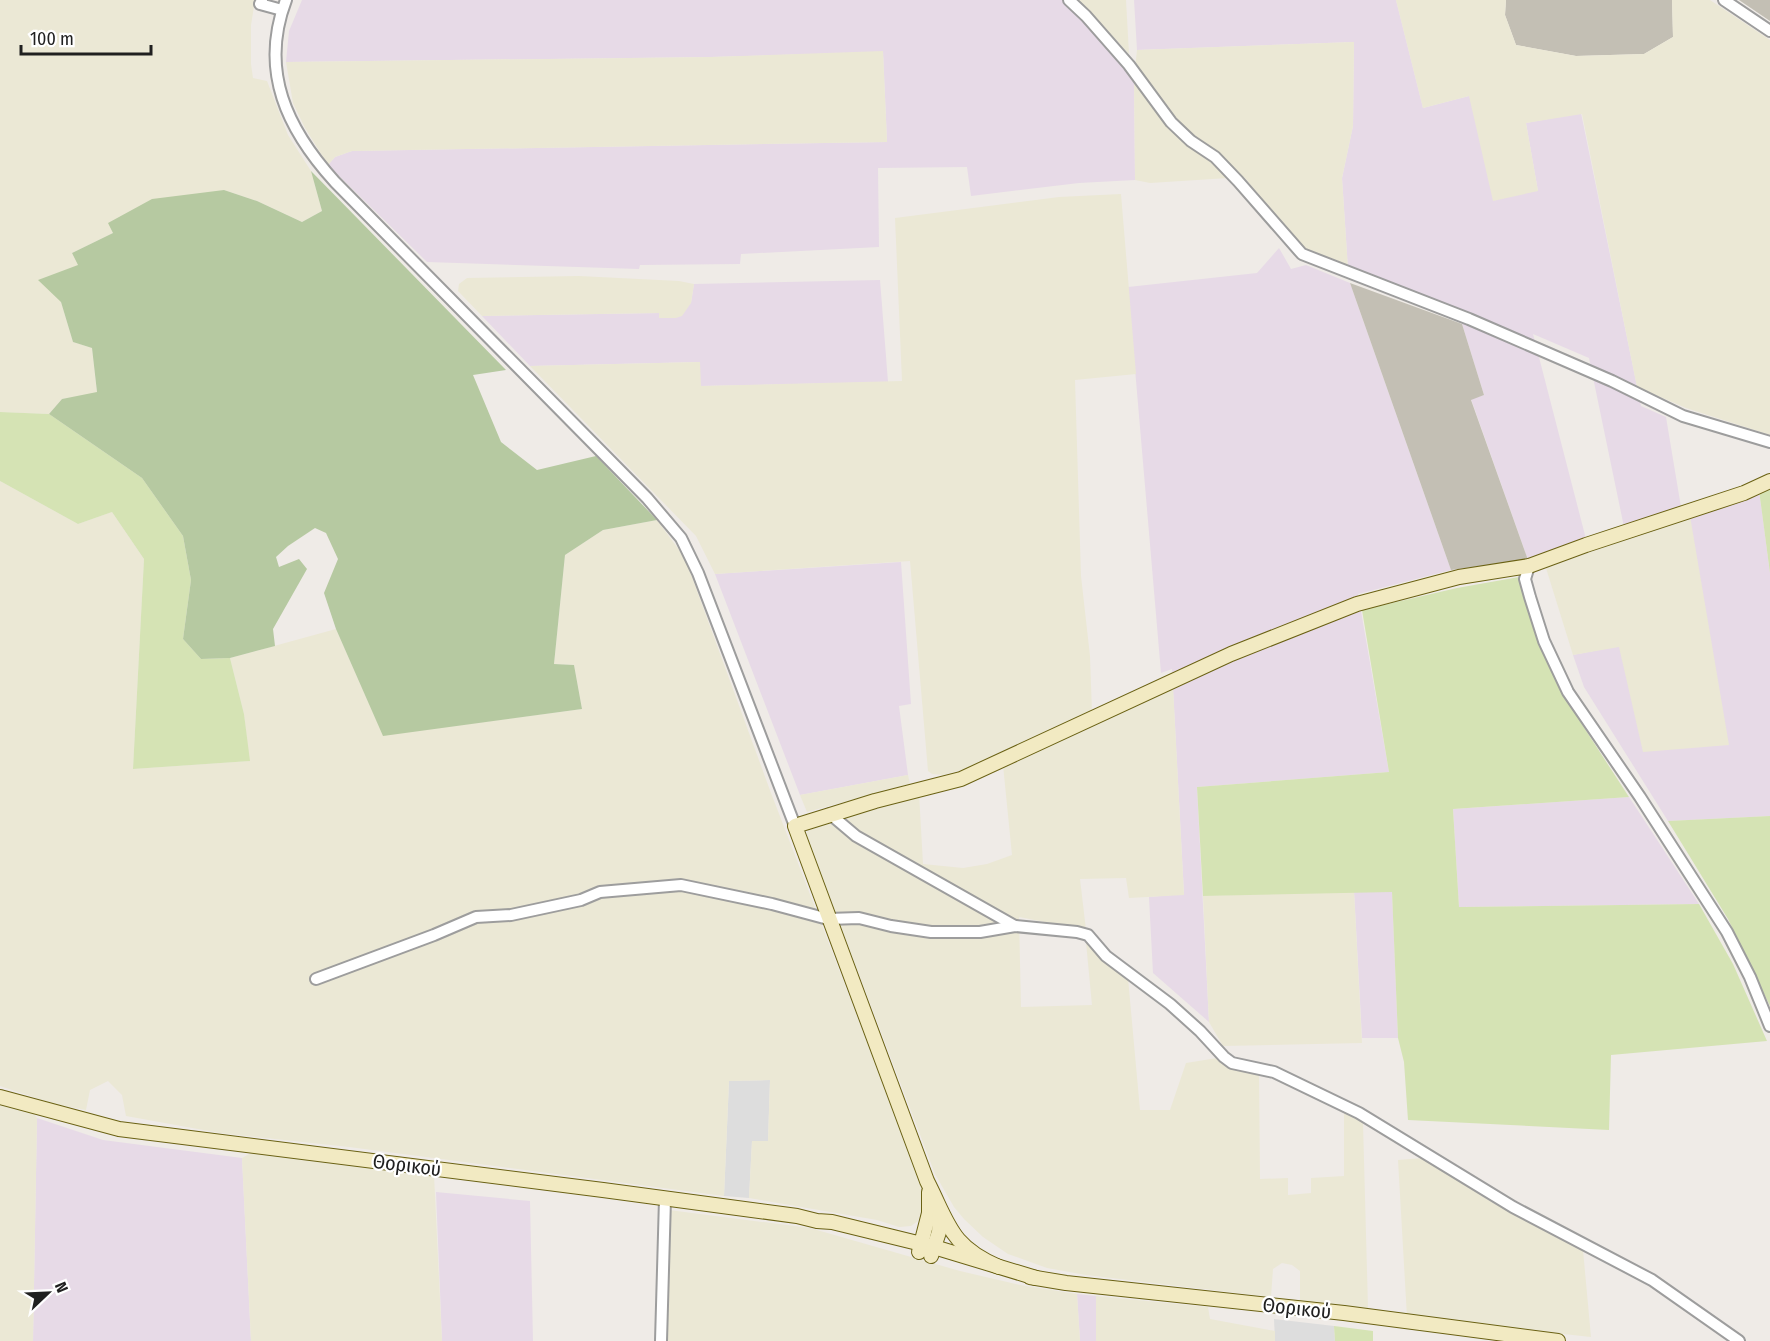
<svg xmlns="http://www.w3.org/2000/svg" width="1770" height="1341" font-family="'Fira Sans Condensed',sans-serif">
	<rect width="100%" height="100%" fill="#efebe7"/>
	<!-- residential -->
	<g fill="#ddd">
		<path d="M770,1080L768,1142L752,1141L749,1198L724,1196L729,1081Z"/>
		<path d="M1274,1319L1334,1326L1335,1341H1275Z"/>
	</g>
	<!-- industrial -->
	<g fill="#e7dae7">
		<path d="M302,0H1069L1134,78L1135,180L1079,183L971,196L967,167L878,168L879,247L741,254L740,264L640,265L639,269L427,262L328,165L335,157L352,151L887,142L883,52L711,57L286,62L289,31Z"/>
		<path d="M1134,0H1396L1423,108L1469,96L1538,191L1526,123L1581,113L1641,406L1666,417L1681,507L1624,527L1589,358L1533,334L1586,539L1528,560L1471,399L1484,395L1462,324L1467,313L1348,269L1342,178L1353,126L1354,42L1137,50Z"/>
		<path d="M1279,248L1291,269L1306,265L1350,283L1451,570L1358,594L1389,772L1197,787L1209,1022L1153,973L1149,897L1184,894L1172,669L1161,673L1128,287L1257,273Z"/>
		<path d="M880,280L888,382L700,386V362L530,366L482,316L660,313L659,318L691,303L694,284Z"/>
		<path d="M1759,490L1770,573V816L1668,821L1584,687L1573,655L1619,646L1690,516Z"/>
		<path d="M901,562L911,704L899,706L908,775L800,795L715,574Z"/>
		<path d="M1629,797L1699,904L1459,907L1453,809Z"/>
		<path d="M1354,891H1392L1398,1038H1362Z"/>
		<path d="M37,1118L103,1140L242,1158L251,1341H33Z"/>
		<path d="M436,1192L530,1201L533,1341H442Z"/>
		<path d="M1077,1294L1096,1296V1341H1080Z"/>
	</g>
	<!-- construction -->
	<g fill="#c3bfb4">
		<path d="M1506,0H1672L1673,37L1644,54L1576,56L1516,45L1505,15Z"/>
		<path d="M1739,0H1770V21Z"/>
		<path d="M1350,283L1462,324L1484,395L1471,400L1528,560L1451,570Z"/>
	</g>
	<!-- farmland -->
	<g fill="#ebe8d5">
		<path d="M0,0H255L251,25V64L253,78L267,81L288,135L311,171L322,211L302,222L257,201L224,190L109,223L113,233L72,253L78,265L61,302L73,342L92,348L97,393L62,399L49,414L0,412Z"/>
		<path d="M1079,0H1126L1129,54Z"/>
		<path d="M1396,0H1506L1505,15L1516,45L1576,56L1644,54L1673,37L1672,0H1710L1770,40V435L1686,408L1637,387L1582,114L1526,123L1538,191L1493,201L1469,96L1423,108Z"/>
		<path d="M1354,42L1353,126L1342,178L1348,269L1304,249L1244,177L1150,183L1135,180L1134,78L1137,50Z"/>
		<path d="M883,51L887,142L352,151L335,157L328,165L305,128L293,103L286,62L711,57Z"/>
		<path d="M1121,194L1136,374L1075,380L1081,576L1090,656L1092,713L968,768L943,775L932,774L928,771L910,561L715,574L696,536L530,366L700,362L701,386L902,381L895,218L1059,197Z"/>
		<path d="M579,276L679,281L694,284L691,303L682,316L676,318H659V313L482,316L458,291L459,284L467,278Z"/>
		<path d="M0,481L78,524L112,512L144,559L133,769L249,761L244,714L230,658L336,629L383,735L582,709L574,665L554,664L565,555L603,530L657,520L685,558L771,793L922,1185V1209L918,1221L911,1226L899,1227L877,1220L749,1198L752,1141H768L770,1080L729,1081L724,1196L349,1147L220,1133L126,1116L122,1095L108,1081L90,1090L86,1110L54,1104L0,1086Z"/>
		<path d="M1690,516L1729,745L1643,752L1619,647L1573,655L1546,568Z"/>
		<path d="M1173,687L1184,895L1129,898L1126,878L1080,879L1086,930L1019,917L1021,1007L1092,1005L1086,942L1102,958L1128,978L1140,1110H1170L1186,1063L1217,1058L1230,1068L1259,1072L1260,1179L1288,1178V1195L1311,1193V1178L1344,1176V1111L1363,1123L1368,1308L1300,1302V1271L1292,1265L1282,1263L1273,1269L1271,1297L1086,1275L1047,1268L1008,1254L983,1237L964,1219L954,1207L935,1174L806,835L809,827L919,793L923,864L963,868L987,864L1012,855L1003,765Z"/>
		<path d="M908,775L910,784L807,812L800,795Z"/>
		<path d="M1354,891L1362,1043L1223,1046L1209,1022L1203,896Z"/>
		<path d="M0,1102L31,1111L37,1118L33,1341H0Z"/>
		<path d="M251,1153L434,1175L442,1341H251L242,1158Z"/>
		<path d="M1423,1158L1493,1203L1583,1250L1591,1337L1407,1317L1398,1160Z"/>
		<path d="M669,1210L810,1228L960,1271L1020,1285L1077,1294L1080,1341H666Z"/>
		<path d="M1096,1296L1208,1307L1210,1319L1275,1331V1341H1096Z"/>
	</g>
	<!-- grass -->
	<g fill="#d5e3b4">
		<path d="M0,412L49,414L142,478L183,536L191,580L183,639L201,659L230,658L244,714L250,761L133,769L144,559L112,512L78,524L0,481Z"/>
		<path d="M1770,485V573L1759,490Z"/>
		<path d="M1519,577L1535,631L1583,726L1629,797L1453,809L1459,907L1699,904L1733,964L1767,1041L1611,1055L1609,1130L1408,1120L1404,1062L1398,1038L1392,892L1203,896L1197,787L1389,772L1362,610L1457,588Z"/>
		<path d="M1770,816V1006L1728,919L1668,821Z"/>
		<path d="M1334,1326L1373,1331V1341H1335Z"/>
	</g>
	<!-- forest -->
	<path fill="#b6c9a1" d="M311,171L506,370L473,375L501,442L537,470L596,456L657,520L603,530L565,555L554,664L574,665L582,709L383,736L336,629L324,593L338,559L326,533L315,528L288,546L276,557L279,567L299,559L307,569L273,629L275,646L230,658L201,659L183,639L191,580L183,536L142,478L49,414L62,399L97,392L92,348L73,342L61,302L38,280L78,265L72,253L113,233L108,223L152,199L224,190L257,201L302,222L322,211Z"/>
	<g fill="none" stroke-linecap="round" stroke-linejoin="round">
		<!-- street casing -->
		<g stroke="#9d9d9d" stroke-width="14">
			<g id="street">
				<path d="M262,0L260,4L282,10"/>
				<path d="M286,0C259,71 287,129 335,182L647,498L681,538L698,573L795,826"/>
				<path d="M1069,0L1086,16L1129,65L1171,122L1191,141L1215,157L1238,181L1302,254L1469,319L1612,381L1683,416L1770,442"/>
				<path d="M1724,0L1770,31"/>
				<path d="M1529,566L1525,579L1530,597L1544,641L1568,692L1640,797L1727,932L1750,977L1770,1026"/>
				<path d="M830,814L856,836L1015,926"/>
				<path d="M316,979L434,935L476,917L511,915L581,900L600,892L681,885L772,904L828,919L859,918L891,926L931,932H980L1015,926L1077,932L1088,935L1106,956L1170,1004L1200,1031L1224,1057L1232,1063L1274,1072L1359,1113L1513,1207L1652,1280L1739,1341"/>
				<path d="M661,1341L665,1199"/>
			</g>
		</g>
		<!-- secondary casing -->
		<g stroke="#6a6113" stroke-width="16">
			<g id="secondary">
				<path d="M0,1097L119,1129L603,1190L797,1216L817,1221L832,1222L934,1247L1036,1278"/>
				<path d="M919,1252L929,1213V1192"/>
				<path d="M931,1256L939,1232L940,1212"/>
				<path d="M999,1267C950,1246 949,1224 927,1181L795,826L875,801L961,779L1231,654L1357,604L1459,577L1529,566L1586,545L1744,493L1770,481"/>
				<path d="M1030,1277L1066,1283L1344,1313L1558,1341"/>
			</g>
		</g>
		<!-- street -->
		<use href="#street" stroke="#fff" stroke-width="10"/>
		<!-- secondary -->
		<use href="#secondary" stroke="#f2eac2" stroke-width="14"/>
	</g>
	<g text-anchor="middle" stroke-width="4.5" stroke-linejoin="round" paint-order="stroke">
		<!-- street labels -->
		<g font-size="20" fill="#202020" stroke="#fff">
			<text transform="translate(407 1165) rotate(7)" y="7">Θορικού</text>
			<text transform="translate(1297 1308) rotate(6)" y="7">Θορικού</text>
		</g>
	</g>
	<!-- north arrow -->
	<g transform="translate(48 1293) rotate(67)" stroke="#ffffff" stroke-width="4.5" paint-order="stroke">
	<path d="M0-4.5L10 22L0 15L-10 22Z" fill="#202020"/>
	<text y="-9" font-size="16" font-weight="bold" text-anchor="middle" fill="#202020">N</text>
	</g>
	<!-- scale -->
	<path d="M21 45v9h130v-9" fill="none" stroke="#202020" stroke-width="3"/>
	<text x="30" y="45" font-size="18" fill="#202020" stroke="#ffffff" stroke-width="4.5" paint-order="stroke">100 m</text>
</svg>
